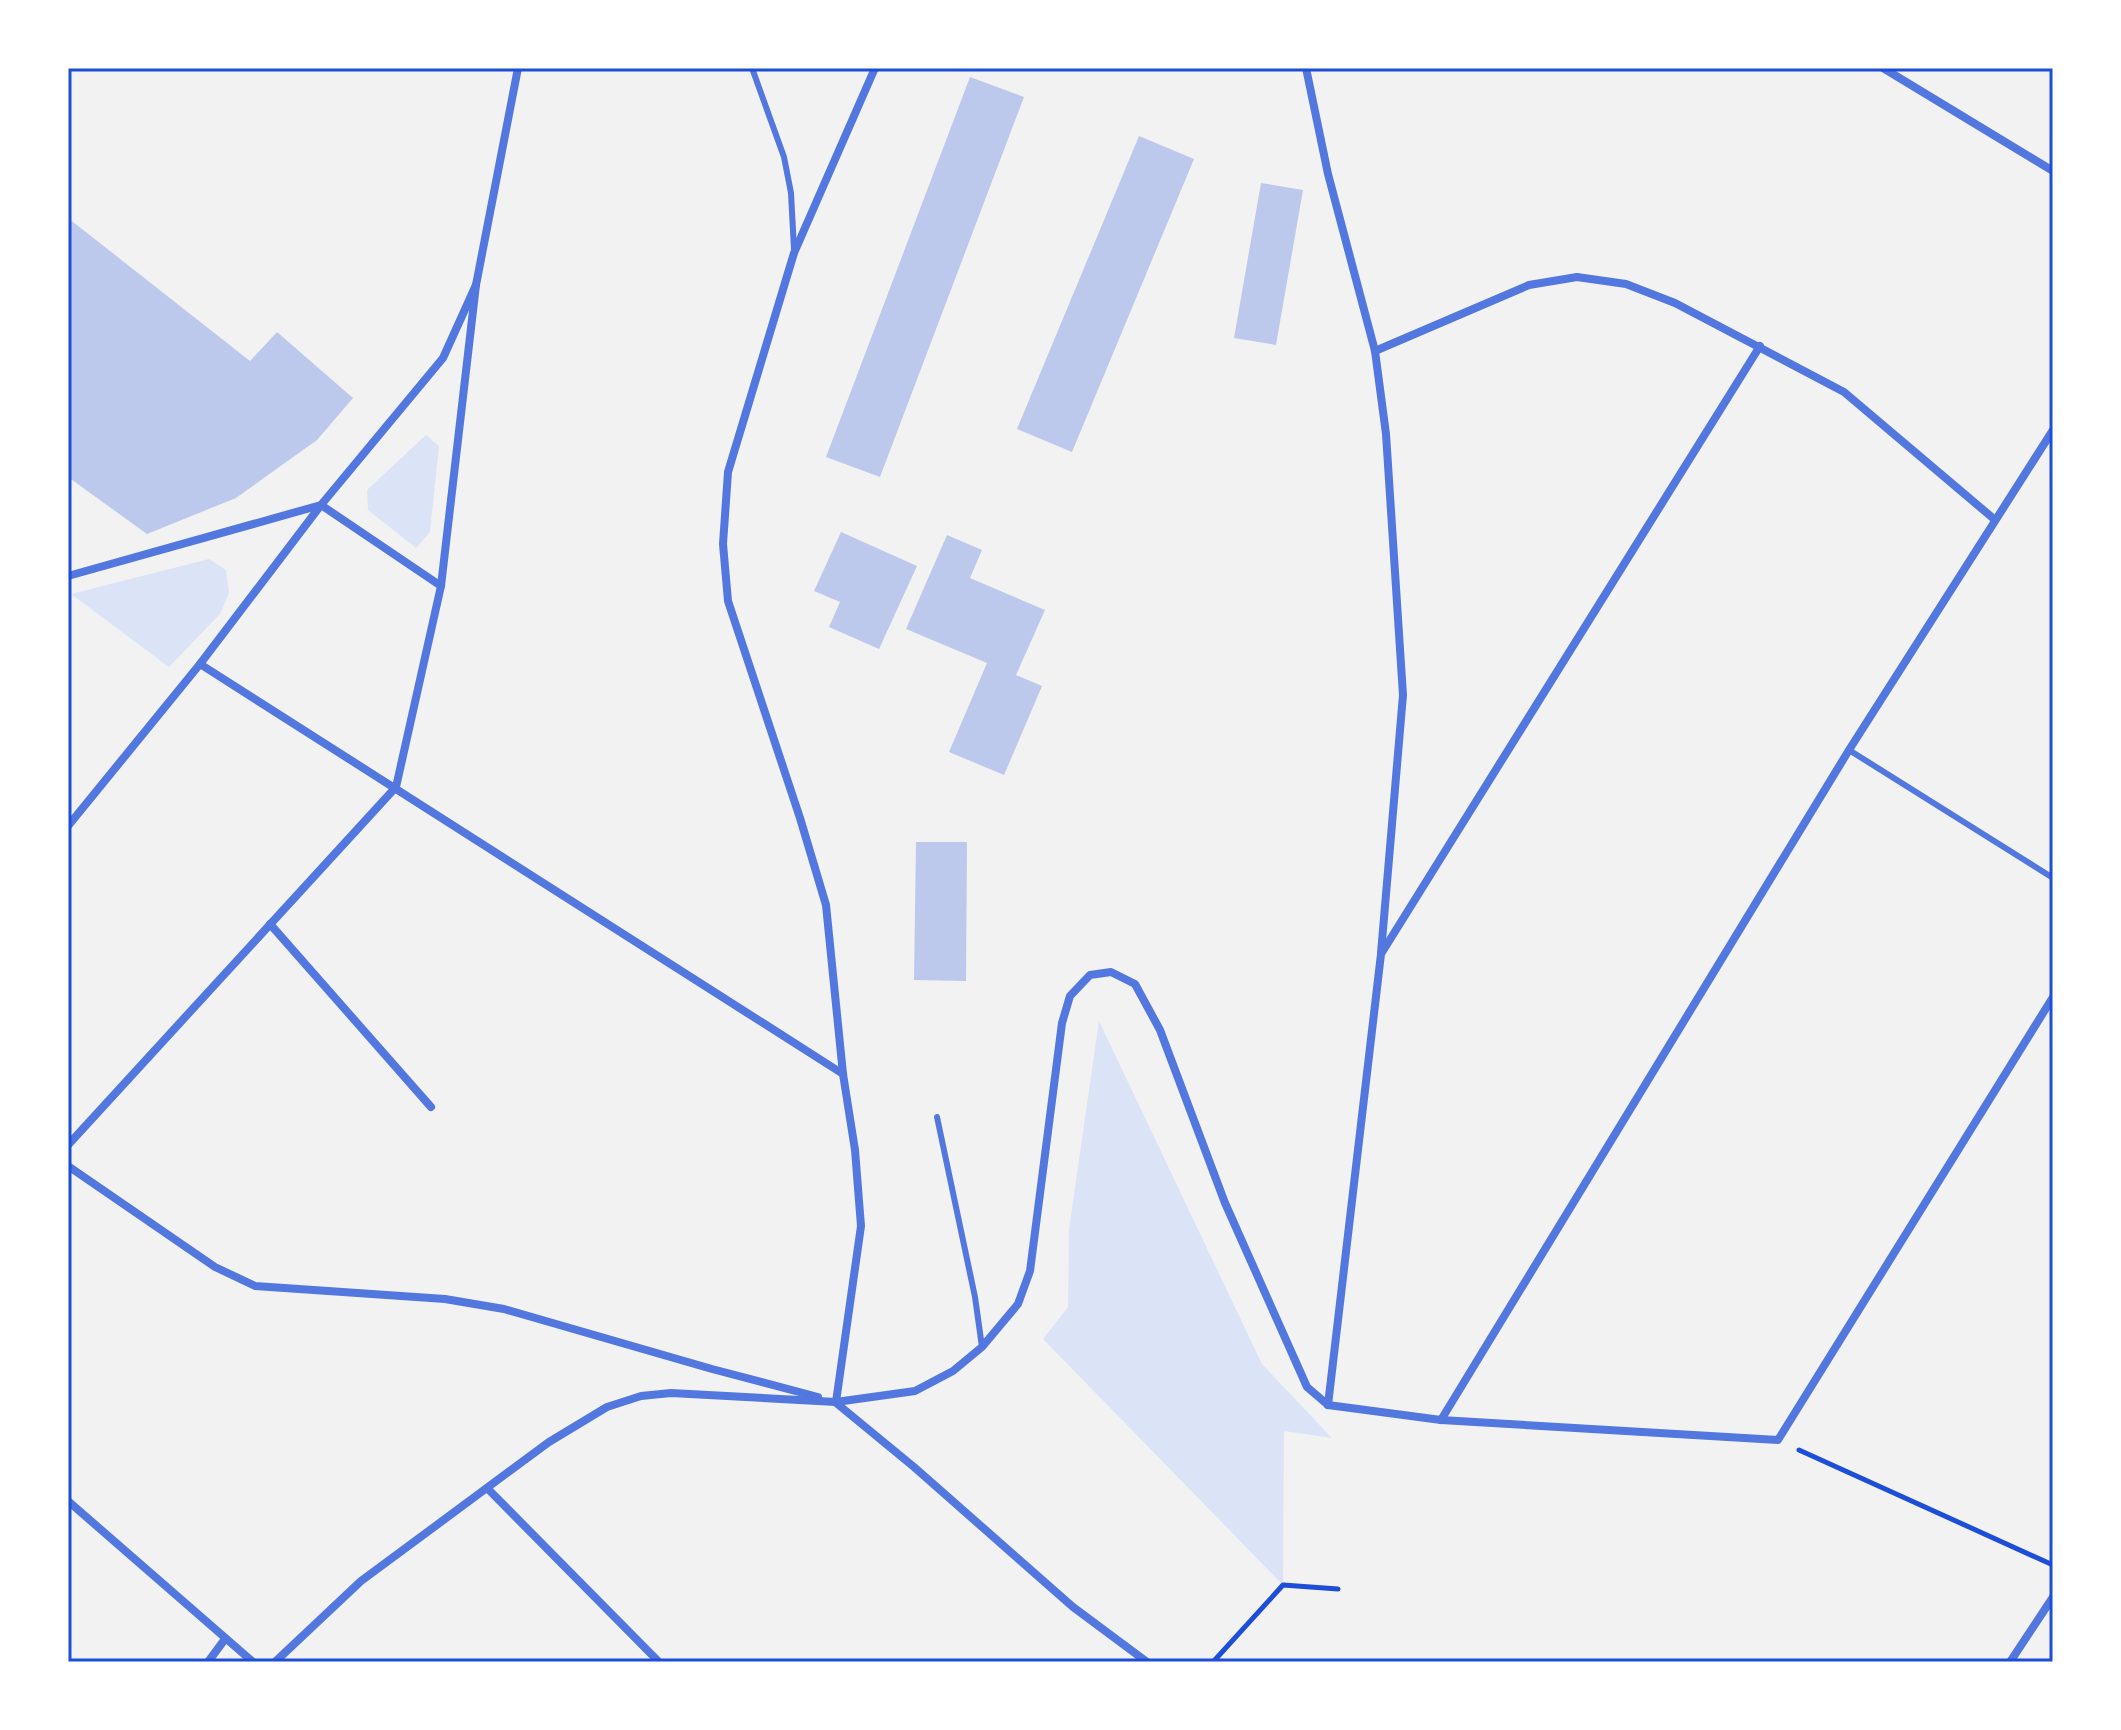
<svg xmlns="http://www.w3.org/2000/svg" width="2121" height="1730" font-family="Figtree,sans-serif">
	<rect width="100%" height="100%" fill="#f2f2f2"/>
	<!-- green -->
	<g fill="#dbe4f7">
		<path d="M426,435L439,446L430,532L416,548L368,510L367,490Z"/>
		<path d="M209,559L226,570L229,593L220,614L169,667L71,594Z"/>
		<path d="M1099,1021L1262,1364L1332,1438L1284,1431L1283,1585L1043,1339L1068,1307L1069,1229Z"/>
	</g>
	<!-- building -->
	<g fill="#bdc9ec">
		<path d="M970,77L1024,97L880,477L826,457Z"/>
		<path d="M1139,136L1194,159L1072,452L1017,429Z"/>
		<path d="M1261,183L1303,190L1276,345L1234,338Z"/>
		<path d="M68,218L250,361L277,332L353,398L317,440L236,498L147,534L68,477Z"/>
		<path d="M841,532L917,566L879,649L829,627L840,602L814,591Z"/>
		<path d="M947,535L982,550L970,578L1045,610L1016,675L1042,686L1004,775L949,752L987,663L906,629Z"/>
		<path d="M916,842H967L966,981L914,980Z"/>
	</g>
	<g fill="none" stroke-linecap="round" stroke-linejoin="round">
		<!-- path -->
		<g stroke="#1d4ed8" stroke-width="5">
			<path d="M1799,1450L2053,1565"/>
			<path d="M1213,1662L1283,1585L1338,1589"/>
		</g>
		<!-- service -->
		<g stroke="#5277de" stroke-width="6">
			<path d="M752,68L784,157L791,193L794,249"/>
			<path d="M1849,750L2053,878"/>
			<path d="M937,1117L975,1297L982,1347"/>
		</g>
		<!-- minor -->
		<g stroke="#5277de" stroke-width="8">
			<path d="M1306,68L1328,174L1375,351L1386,434L1403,695L1381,953"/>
			<path d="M1883,68L2053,171"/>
			<path d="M1375,351L1529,285L1577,277L1626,284L1675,303L1844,392L1994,519"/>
			<path d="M68,576L321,505L441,586"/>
			<path d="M200,664L843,1074"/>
			<path d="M68,826L200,664L321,505L443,358L476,285L518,68"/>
			<path d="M270,924L431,1107"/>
			<path d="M68,1145L396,787L441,586L476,285"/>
			<path d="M68,1166L215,1267L255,1286L445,1299L504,1309L712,1369L818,1397"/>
			<path d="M835,1402L914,1467L1073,1607L1147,1662"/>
			<path d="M836,1402L861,1226L855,1150L843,1074L826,905L800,818L728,601L723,544L728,472L794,253L875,68"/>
			<path d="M1328,1405L1381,954L1760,346"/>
			<path d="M1328,1405L1441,1420L1778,1440L2053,997"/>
			<path d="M1441,1420L1849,750L2053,430"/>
			<path d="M487,1488L659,1662"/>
			<path d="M68,1501L253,1662"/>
			<path d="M208,1662L225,1639"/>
			<path d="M275,1662L361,1581L549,1442L607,1407L641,1396L671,1393L836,1402L915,1391L953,1371L982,1347L1018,1304L1030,1271L1062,1023L1070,996L1090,975L1111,972L1135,984L1160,1030L1225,1203L1307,1387L1328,1405"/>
			<path d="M2010,1662L2053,1597"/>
		</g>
	</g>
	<!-- border -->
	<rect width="2121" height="1730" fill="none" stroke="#ffffff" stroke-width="140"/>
	<rect x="70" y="70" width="1981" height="1590" fill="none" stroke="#1d4ed8" stroke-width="3"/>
</svg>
